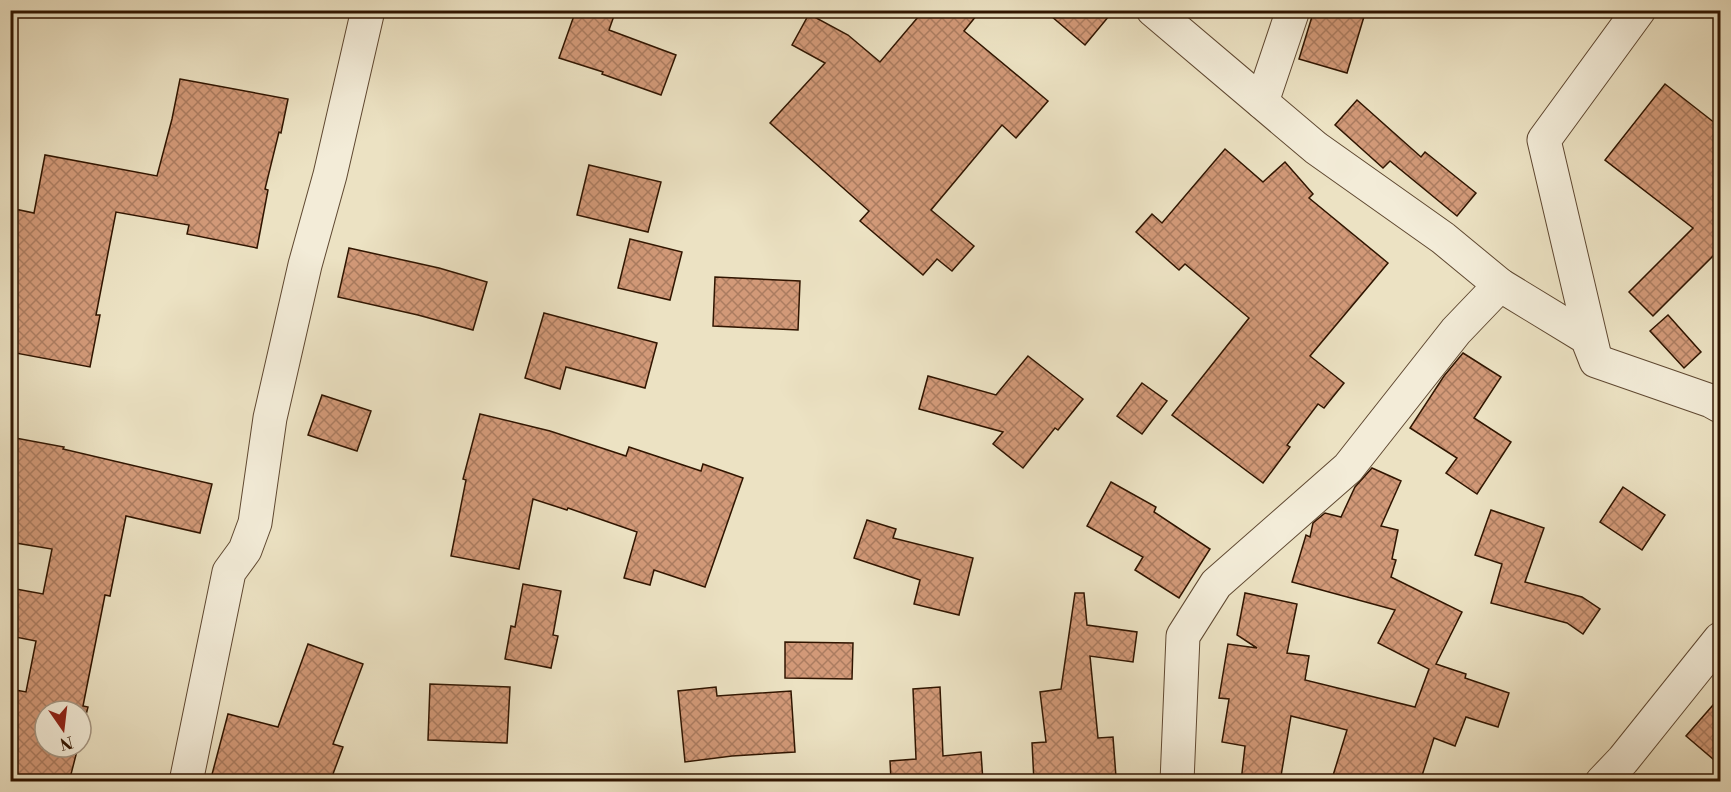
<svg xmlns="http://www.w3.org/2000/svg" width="1731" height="792" font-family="'Libre Bodoni',serif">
	<defs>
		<pattern id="building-cross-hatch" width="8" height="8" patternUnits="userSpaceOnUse" patternTransform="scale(1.5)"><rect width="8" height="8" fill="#d29978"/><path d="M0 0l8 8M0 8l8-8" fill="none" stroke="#ab7c60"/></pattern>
	</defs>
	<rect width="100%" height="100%" fill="#ece2c3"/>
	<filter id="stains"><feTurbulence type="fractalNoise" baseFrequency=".00333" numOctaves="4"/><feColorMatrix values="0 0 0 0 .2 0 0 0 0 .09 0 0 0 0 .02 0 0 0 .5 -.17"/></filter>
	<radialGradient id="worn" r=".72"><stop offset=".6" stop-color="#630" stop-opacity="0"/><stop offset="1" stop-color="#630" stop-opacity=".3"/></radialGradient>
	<!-- building -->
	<g fill="url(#building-cross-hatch)" stroke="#301500" stroke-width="1.5">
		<path d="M576,10H616L609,30L676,55L661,95L602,74L603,72L559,58Z"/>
		<path d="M924,10H981L964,31L1048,101L1016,138L1002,125L931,210L974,246L952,271L937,259L923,275L860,221L869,211L770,123L825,63L792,45L809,14L848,35L880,62Z"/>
		<path d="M1044,10H1114L1085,45Z"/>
		<path d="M1314,10H1366L1347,73L1299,59Z"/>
		<path d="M180,79L288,99L281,133L279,132L265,189L268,190L257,248L187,234L189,225L116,212L96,315H100L90,367L10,352V208L34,213L45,155L157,176L172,119Z"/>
		<path d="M1665,84L1720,127V249L1653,316L1629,292L1693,228L1605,160Z"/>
		<path d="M1357,100L1421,157L1425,152L1476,193L1457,216L1390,161L1383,168L1335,125Z"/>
		<path d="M1225,149L1263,182L1285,162L1313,194L1309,198L1388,263L1310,356L1344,383L1324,408L1318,404L1287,445L1290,447L1263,483L1172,415L1249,318L1185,264L1179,270L1136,232L1152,214L1162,223Z"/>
		<path d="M589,165L661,182L648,232L577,215Z"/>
		<path d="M630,239L682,252L670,300L618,288Z"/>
		<path d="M349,248L439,268L487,282L473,330L418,315L338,297Z"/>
		<path d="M715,277L800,281L798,330L713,326Z"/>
		<path d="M544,313L657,343L645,388L566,367L560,389L525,378Z"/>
		<path d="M1668,315L1701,352L1684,368L1650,331Z"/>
		<path d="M1463,353L1501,377L1474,418L1511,442L1477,494L1446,473L1457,458L1410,428L1444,376Z"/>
		<path d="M1028,356L1083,399L1058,430L1055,428L1023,468L993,444L1003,432L919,409L928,376L996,395Z"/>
		<path d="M1142,383L1167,401L1142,434L1117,416Z"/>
		<path d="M322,395L371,411L357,451L308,435Z"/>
		<path d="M480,414L550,431L626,456L629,447L701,471L703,464L743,478L705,587L654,570L650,585L624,578L637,532L568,508L567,510L533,499L519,569L451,556L466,480L463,479Z"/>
		<path d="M10,437L64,447L63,449L212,484L200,533L126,516L110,596L105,595L83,706L88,707L81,734V711H45V747H78L69,782H10V772L17,741L10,740V689L26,692L36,641L10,636V588L43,594L52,549L10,542Z"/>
		<path d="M1372,468L1401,481L1381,526L1398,530L1392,559L1396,560L1391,577L1462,612L1436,664L1466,674L1465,678L1509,693L1498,727L1466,717L1455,746L1434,738L1420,782H1331L1347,730L1291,716L1280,782H1241L1245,746L1222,742L1229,699L1219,698L1228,644L1257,648L1237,635L1245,593L1297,604L1287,653L1309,656L1305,680L1415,707L1429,669L1378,643L1395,610L1292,582L1306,535L1310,537L1313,523L1325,513L1341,517L1355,487Z"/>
		<path d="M1111,482L1156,507L1154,512L1210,549L1179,598L1135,570L1143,557L1087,526Z"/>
		<path d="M1623,487L1665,515L1642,550L1600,522Z"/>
		<path d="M1491,510L1544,528L1525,582L1582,597L1600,609L1583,634L1567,623L1491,603L1502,564L1475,555Z"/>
		<path d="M867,520L896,529L893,538L973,558L959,615L914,604L920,580L854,558Z"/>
		<path d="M523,584L561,591L553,635L558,636L551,668L505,659L511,626L515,627Z"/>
		<path d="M1075,593H1084L1087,625L1137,632L1133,662L1090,656L1098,738L1113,737L1116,777L1063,782H1034L1032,743L1046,742L1040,692L1061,689Z"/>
		<path d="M785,642L853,643L852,679L785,678Z"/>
		<path d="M308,644L363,664L333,744L343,747L330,782H210L228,714L278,727Z"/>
		<path d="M430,684L510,687L507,743L428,740Z"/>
		<path d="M716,687L717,696L791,691L795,752L732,756L685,762L678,691Z"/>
		<path d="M940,687L943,756L981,752L983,782H949V778L891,780L890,761L916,759L913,689Z"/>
		<path d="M1720,697V765L1686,736Z"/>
	</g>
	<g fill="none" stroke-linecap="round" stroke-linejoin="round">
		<!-- minor casing -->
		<g stroke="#5f4831" stroke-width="35">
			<g id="minor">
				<path d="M1153,10L1316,148L1443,238L1500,285L1587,338L1596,361L1711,401L1720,406"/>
				<path d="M1262,102L1293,10"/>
				<path d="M1594,353L1544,140L1639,10"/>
				<path d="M186,782L229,572L245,550L255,523L270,418L305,265L330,175L368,10"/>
				<path d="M1177,782L1183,636L1216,584L1348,468L1456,331L1500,285"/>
				<path d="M1602,782L1623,760L1720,639"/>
			</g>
		</g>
		<!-- minor -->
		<use href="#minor" stroke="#f3ecd8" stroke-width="33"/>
	</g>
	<!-- margin -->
	<rect width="1731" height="792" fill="none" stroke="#ece2c3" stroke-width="36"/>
	<rect x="12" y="12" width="1707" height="768" fill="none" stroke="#301500" stroke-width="3"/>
	<rect x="18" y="18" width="1695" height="756" fill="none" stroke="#301500" stroke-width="1.5"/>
	<!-- north arrow -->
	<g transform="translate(63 729) rotate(166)"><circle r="28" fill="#f3ecd8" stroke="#a59682" stroke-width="1.5"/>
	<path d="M0-4.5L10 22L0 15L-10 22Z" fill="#8f2418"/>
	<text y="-9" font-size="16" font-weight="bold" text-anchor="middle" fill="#301500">N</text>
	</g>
	<rect width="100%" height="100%" filter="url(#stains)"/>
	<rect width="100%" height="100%" fill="url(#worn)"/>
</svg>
